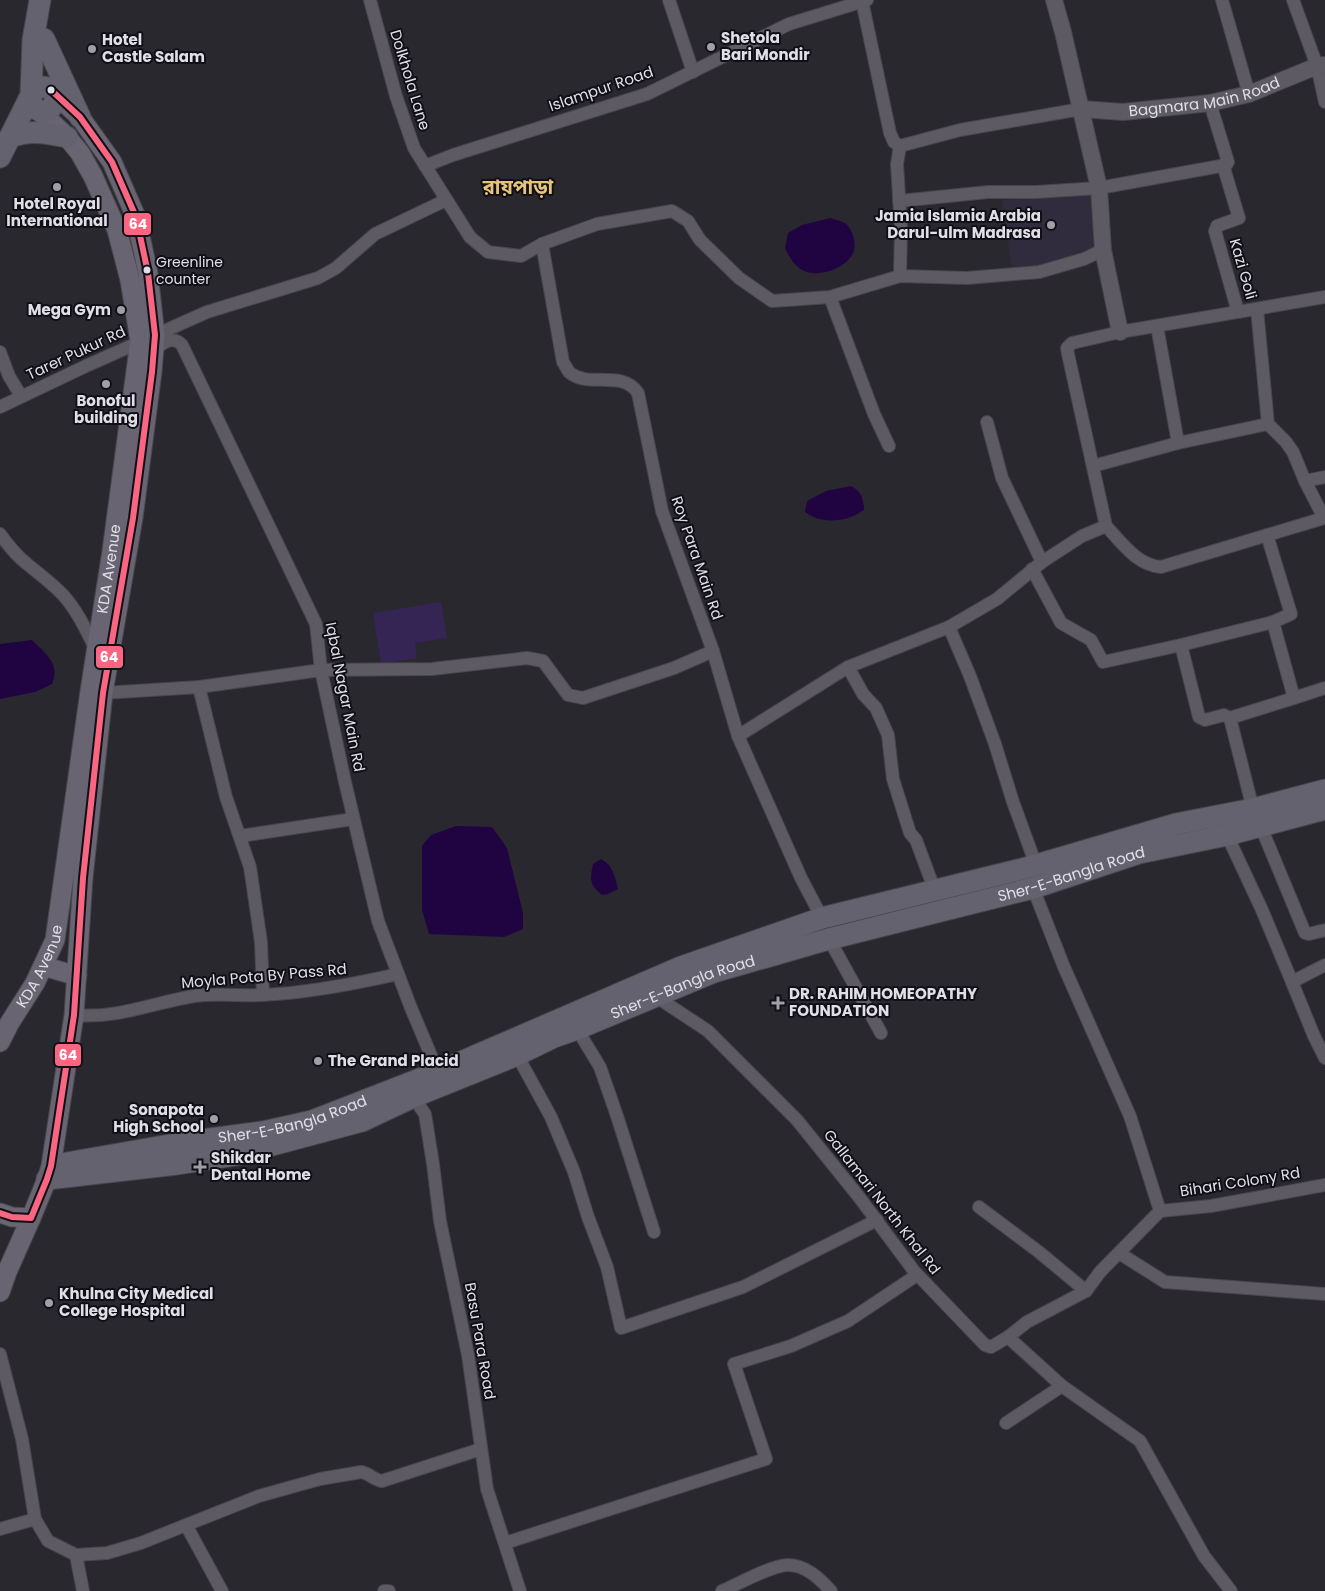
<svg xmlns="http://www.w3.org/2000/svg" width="1325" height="1591" font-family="Poppins,'Noto Sans Bengali',sans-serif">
	<rect width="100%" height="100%" fill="#29282e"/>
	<!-- built -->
	<path fill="#302b3d" d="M1093,191L1099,250L1046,266L1012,270L1002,200Z"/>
	<!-- green -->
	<path fill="#352555" d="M441,602L447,638L415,643L417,658L381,664L373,613Z"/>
	<!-- water -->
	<g fill="#200442">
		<path d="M830,218C835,219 840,221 845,223C853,229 858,246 852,255C843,271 811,280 798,267C792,262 788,255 785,248L788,233L802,225Z"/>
		<path d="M851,486C862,492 863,498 864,510C847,522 822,525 805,512L807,501L826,491Z"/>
		<path d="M32,640C45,653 61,664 52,684L35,692L0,699V644Z"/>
		<path d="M456,826L492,827L507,848L523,913V929L504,937L429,934L422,910V846L431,835Z"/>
		<path d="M601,859C613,865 615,877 618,889L608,894L602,895C589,884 590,880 593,864Z"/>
	</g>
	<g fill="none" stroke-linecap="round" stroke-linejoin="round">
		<!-- minor casing -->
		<g stroke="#47464b" stroke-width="14">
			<g id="minor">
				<path d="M370,0L396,96L414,148L470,237L488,252L521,256L542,244L597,224L672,211L688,221L700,240L739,278L772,301L830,297L900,276L967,278L1039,272L1084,259L1103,250"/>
				<path d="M669,0L693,72"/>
				<path d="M1222,0L1249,94"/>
				<path d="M1293,0L1317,66L1325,102"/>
				<path d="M862,1L890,133L894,142L900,146L960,130L1081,109"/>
				<path d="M1223,165L1239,218L1217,226L1215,231L1238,312"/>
				<path d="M425,166L453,155L647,94L789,24L867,0"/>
				<path d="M899,201L988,192H1036L1099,188L1226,165L1228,162L1210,103"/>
				<path d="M542,244L563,362C565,365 567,369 569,372C588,389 622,369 638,393L662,511L713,651L738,736L801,878L822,918"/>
				<path d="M900,276L901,228L897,164L900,146"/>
				<path d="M830,297L874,414L889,446"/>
				<path d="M1257,309L1268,424L1286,442L1293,452L1305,481"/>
				<path d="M1157,326L1178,443L1268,424"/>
				<path d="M155,349C163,343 173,335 182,345L316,624L321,670L345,782L378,921L411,1008L438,1072"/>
				<path d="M0,352L9,376L21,396"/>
				<path d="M0,407L86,366L207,312L318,278L336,268L375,234L446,200"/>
				<path d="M987,422L1002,478L1042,562"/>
				<path d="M1093,466L1178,443"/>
				<path d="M1106,526C1122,543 1137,565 1161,567L1324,518L1305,481L1325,477"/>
				<path d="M0,534C8,545 16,555 26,563C39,574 53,584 64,596C78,612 87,632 96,650"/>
				<path d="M1267,535L1291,614L1273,622L1294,698L1325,688"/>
				<path d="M1032,569L1061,623L1091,640L1103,662L1181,645L1273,622"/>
				<path d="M949,627L970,676L995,744L1013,802L1036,865"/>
				<path d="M1181,645L1199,717L1205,720L1224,715L1230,718"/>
				<path d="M848,667L863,694L876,708L888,735L893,779L910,833L916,840L935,891"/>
				<path d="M199,687L226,797L250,867L261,942L263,995"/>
				<path d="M103,693L199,687L321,670L432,669L527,658L543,661L568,695L583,698L674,668L713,651"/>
				<path d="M738,736L848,667L949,627L997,599L1042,562L1082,536L1106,526L1068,354L1067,348L1072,343L1120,332L1325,297"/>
				<path d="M1253,809L1230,718L1294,698"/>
				<path d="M1261,827L1305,933L1309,934L1325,930"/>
				<path d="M1227,835L1262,910L1292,982L1325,965"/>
				<path d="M240,836L353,819"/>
				<path d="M829,939L881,1033"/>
				<path d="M1292,982L1314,1036L1325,1058"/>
				<path d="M655,996L708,1031L797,1120L859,1197L914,1271L985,1345L991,1347L1008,1337L1062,1386L1140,1441L1204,1556L1231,1591"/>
				<path d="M74,1015C117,1019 152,1003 194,996C216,993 240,996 262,995C308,993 354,984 398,974"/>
				<path d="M577,1029L600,1067L617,1116L654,1232"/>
				<path d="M517,1055L551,1117L574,1172L588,1217L607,1267L621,1328L743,1287L877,1220"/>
				<path d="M413,1097L425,1114L433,1164L440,1221L468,1355L487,1489L520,1591"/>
				<path d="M979,1207L1039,1252L1086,1291"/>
				<path d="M1160,1211L1211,1206L1325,1185"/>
				<path d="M1119,1253L1165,1282L1325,1294"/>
				<path d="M1008,1337L1027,1322L1086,1291L1100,1272L1160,1211L1130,1116L1064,967L1033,888"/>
				<path d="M0,1354L22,1439L35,1519L48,1541L76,1555L107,1553L141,1543L186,1525L222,1591"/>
				<path d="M1006,1423L1062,1386"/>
				<path d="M186,1525L259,1496L320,1479L361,1472C369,1473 374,1480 382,1481L481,1449"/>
				<path d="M0,1529L35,1519"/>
				<path d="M505,1543L766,1459L734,1364L791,1346L848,1321L917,1275"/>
				<path d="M76,1555L83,1591"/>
				<path d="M384,1591H389"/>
				<path d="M722,1591C738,1584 772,1565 788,1565C806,1565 820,1579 831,1591"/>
			</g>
		</g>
		<!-- tertiary casing -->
		<g stroke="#47464b" stroke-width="18">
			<g id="tertiary">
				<path d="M1054,0L1063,32L1099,188L1103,250L1120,332"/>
				<path id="s1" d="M1081,109L1123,112L1210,103L1249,94L1317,66L1325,65"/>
			</g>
		</g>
		<!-- secondary casing -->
		<g stroke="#47464b" stroke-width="21">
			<g id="secondary">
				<path d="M43,966L77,976"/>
				<path id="s2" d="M0,1042L9,1024L35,983L55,940L90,691L112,551L140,341L130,280L117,230L93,176L80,153L67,137L37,109"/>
				<path d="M0,1213L12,1217L31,1218L47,1179L51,1166L74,1015L83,878L103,693L133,518L152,372L155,335L148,273L136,217L112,162L80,117L51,90"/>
				<path d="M0,1292L7,1272L31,1218"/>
			</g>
		</g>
		<!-- trunk casing -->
		<g stroke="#47464b" stroke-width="23">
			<g id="trunk">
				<path d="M44,39L80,117"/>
				<circle cx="43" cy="99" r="12"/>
				<path d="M10,137C32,129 45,133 67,137"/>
				<path d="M0,157L31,95L33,40L40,0"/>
				<path id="s3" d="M61,1164L187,1142L263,1132L312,1121L438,1072L681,967L822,918L1026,868L1176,824L1253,809L1325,790"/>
				<path id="s4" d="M47,1179L177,1164L235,1155L362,1121L413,1097L517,1055L554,1037L577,1029L714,972L829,939L1033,888L1139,853L1227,835L1325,809"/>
			</g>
		</g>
		<!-- minor -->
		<use href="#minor" stroke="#5d5a64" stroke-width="12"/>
		<!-- tertiary -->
		<use href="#tertiary" stroke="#5d5a64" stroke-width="16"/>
		<!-- secondary -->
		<use href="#secondary" stroke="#686472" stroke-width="19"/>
		<!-- trunk -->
		<use href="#trunk" stroke="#656270" stroke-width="21"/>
		<!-- bus-1 casing -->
		<g stroke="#100f15" stroke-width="10">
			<path id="bus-1" d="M0,1213L12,1217L31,1218L47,1179L51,1166L74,1015L83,878L103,693L133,518L152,372L155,335L148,273L136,217L112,162L80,117L51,90"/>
		</g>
		<!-- bus-1 -->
		<use href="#bus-1" stroke="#fa6682" stroke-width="6"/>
	</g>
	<!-- markers -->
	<g fill="#a09ea6" stroke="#100f15" stroke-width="2">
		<circle cx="711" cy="47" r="5"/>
		<circle cx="92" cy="49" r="5"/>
		<circle cx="57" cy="187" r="5"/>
		<circle cx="1051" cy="225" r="5"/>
		<circle cx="121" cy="310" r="5"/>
		<circle cx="106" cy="384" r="5"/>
		<path d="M775.5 995.5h5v5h5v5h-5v5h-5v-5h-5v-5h5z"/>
		<circle cx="318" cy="1061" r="5"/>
		<circle cx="214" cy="1119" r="5"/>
		<path d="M197.5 1159.5h5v5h5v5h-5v5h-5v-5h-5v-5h5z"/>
		<circle cx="49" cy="1303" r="5"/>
	</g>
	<g fill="#e0dee7" stroke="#100f15" stroke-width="2">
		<circle cx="51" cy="90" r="4.5"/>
		<circle cx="147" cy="270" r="4.5"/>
	</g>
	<g text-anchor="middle" stroke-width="4" stroke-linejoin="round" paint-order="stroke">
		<!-- bus labels -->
		<g font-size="14" fill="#e0dee7" stroke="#100f15" text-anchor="start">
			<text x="156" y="267">Greenline<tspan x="156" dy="17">counter</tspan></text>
		</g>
		<!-- poi labels -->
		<g font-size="15" font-weight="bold" fill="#e0dee7" stroke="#100f15" text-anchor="start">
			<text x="721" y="43">Shetola<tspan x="721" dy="17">Bari Mondir</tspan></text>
			<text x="102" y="45">Hotel<tspan x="102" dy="17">Castle Salam</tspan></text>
			<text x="57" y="209" text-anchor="middle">Hotel Royal<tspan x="57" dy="17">International</tspan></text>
			<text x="1041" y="221" text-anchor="end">Jamia Islamia Arabia<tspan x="1041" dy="17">Darul-ulm Madrasa</tspan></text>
			<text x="111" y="315" text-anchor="end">Mega Gym</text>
			<text x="106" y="406" text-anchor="middle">Bonoful<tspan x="106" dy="17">building</tspan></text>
			<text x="789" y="999">DR. RAHIM HOMEOPATHY<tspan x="789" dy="17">FOUNDATION</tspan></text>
			<text x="328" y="1066">The Grand Placid</text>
			<text x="204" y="1115" text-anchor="end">Sonapota<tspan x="204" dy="17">High School</tspan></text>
			<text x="211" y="1163">Shikdar<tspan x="211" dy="17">Dental Home</tspan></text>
			<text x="59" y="1299">Khulna City Medical<tspan x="59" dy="17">College Hospital</tspan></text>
		</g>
		<!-- street labels -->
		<g font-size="15" fill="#e0dee7" stroke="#100f15">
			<text transform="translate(410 80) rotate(73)" y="5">Dolkhola Lane</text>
			<text transform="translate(601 89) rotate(-19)" y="5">Islampur Road</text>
			<text dy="5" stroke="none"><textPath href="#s1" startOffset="125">Bagmara Main Road</textPath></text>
			<text transform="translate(1243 269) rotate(74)" y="5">Kazi Goli</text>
			<text transform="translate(76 353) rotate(-25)" y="5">Tarer Pukur Rd</text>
			<text transform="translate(697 558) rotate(71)" y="5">Roy Para Main Rd</text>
			<text dy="5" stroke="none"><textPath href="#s2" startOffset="491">KDA Avenue</textPath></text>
			<text transform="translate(345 697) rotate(79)" y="5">Iqbal Nagar Main Rd</text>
			<text dy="5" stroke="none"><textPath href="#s4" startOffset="1074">Sher-E-Bangla Road</textPath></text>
			<text dy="5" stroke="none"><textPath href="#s2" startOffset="86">KDA Avenue</textPath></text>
			<text transform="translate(264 976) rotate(-5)" y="5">Moyla Pota By Pass Rd</text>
			<text dy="5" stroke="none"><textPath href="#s4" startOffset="669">Sher-E-Bangla Road</textPath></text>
			<text dy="5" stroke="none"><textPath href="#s3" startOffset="236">Sher-E-Bangla Road</textPath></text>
			<text transform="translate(1240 1182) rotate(-9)" y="5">Bihari Colony Rd</text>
			<text transform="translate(882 1202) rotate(52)" y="5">Gallamari North Khal Rd</text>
			<text transform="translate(480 1341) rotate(80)" y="5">Basu Para Road</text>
		</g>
		<!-- district labels -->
		<g font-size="20" font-weight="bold" fill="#e6c57b" stroke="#100f15">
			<text x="518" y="194">রায়পাড়া</text>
		</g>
	</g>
	<g stroke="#100f15" stroke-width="2">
		<rect x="123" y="212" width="29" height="24" rx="5" fill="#fa6682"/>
		<rect x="95" y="645" width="29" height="24" rx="5" fill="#fa6682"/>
		<rect x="54" y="1043" width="28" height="24" rx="5" fill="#fa6682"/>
	</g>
	<g font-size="14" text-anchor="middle" font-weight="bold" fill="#fff">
		<text x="138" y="229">64</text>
		<text x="109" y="662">64</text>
		<text x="68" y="1060">64</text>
	</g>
</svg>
